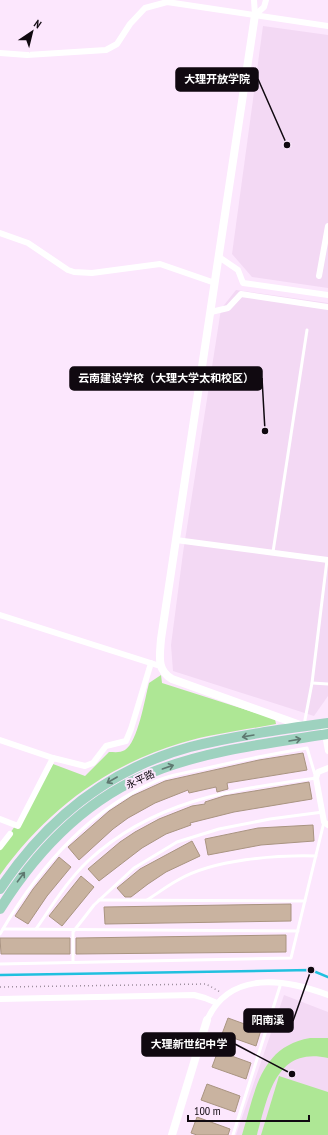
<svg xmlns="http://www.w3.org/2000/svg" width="328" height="1135" font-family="'PT Sans Narrow','Noto Sans SC',sans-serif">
	<rect width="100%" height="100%" fill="#fce7fd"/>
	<!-- built -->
	<g fill="#f3d9f4">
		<path d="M263,26L328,35V288L252,277L232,254Z"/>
		<path d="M236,290L328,303V696L314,716L173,671L171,645L183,553L221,309Z"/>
		<path d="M284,995L328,1012V1135H236Z"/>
	</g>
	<!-- green -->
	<g fill="#aee795">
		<path d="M161,675L162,683L275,719L276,724C245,730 211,734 181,743C105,766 46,811 0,875V848L15,826L53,764L85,776L109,752C115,752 120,753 125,750C138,742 145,698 149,683Z"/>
		<path d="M310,1038H328V1058C275,1046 268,1097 257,1135H242C255,1093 259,1047 310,1038Z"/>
		<path d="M279,1076L328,1092V1135H261Z"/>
	</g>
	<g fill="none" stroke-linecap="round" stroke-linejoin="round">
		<!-- stream -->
		<path stroke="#21c0df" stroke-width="2.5" d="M0,975L311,970L328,977"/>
	</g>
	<!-- building -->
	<g fill="#c9b3a0" stroke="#a99481">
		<path d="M303,753L307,770L227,783L228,789L217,792L216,787L189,793L188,790L155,803L128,818L113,829L79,860L68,847L109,811L132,796L165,781L259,760Z"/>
		<path d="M309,782L312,799L234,812L190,823L191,825L166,834L142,848L99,881L88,869L120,842L135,832L159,819L192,806L205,804V802L224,796Z"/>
		<path d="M313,825L314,841L261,845L208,855L205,839L258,828Z"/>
		<path d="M192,841L200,856L166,872L148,884L131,897H125L117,888L140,869Z"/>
		<path d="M59,857L71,867L47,896L28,924L15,916L33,889Z"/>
		<path d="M81,876L94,887L62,926L49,916Z"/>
		<path d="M291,904V921L105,924L104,907Z"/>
		<path d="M286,935V952L76,954V938Z"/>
		<path d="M0,938H70V954H1Z"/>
		<path d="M228,1018L261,1030L256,1046L222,1034Z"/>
		<path d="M218,1051L251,1063L246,1079L212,1067Z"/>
		<path d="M207,1084L240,1096L235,1112L201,1100Z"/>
		<path d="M197,1117L230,1129L228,1135H197L191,1133Z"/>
	</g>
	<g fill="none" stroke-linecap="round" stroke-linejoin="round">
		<!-- path -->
		<path stroke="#9d8d9d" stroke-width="1.5" stroke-dasharray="1 3" stroke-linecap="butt" d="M0,987L206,984L220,992"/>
		<!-- service -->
		<g stroke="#fff" stroke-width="3">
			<path d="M273,552L307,330"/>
			<path d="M312,683L328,684"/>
			<path d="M304,725L312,683L327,560"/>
			<path d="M99,900L305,901"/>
			<path d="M147,900C158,893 167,886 178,880C214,859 276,855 316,856"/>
			<path d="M3,929L298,931"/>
			<path d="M0,934C37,870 87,811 156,781C170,775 187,772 203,769C237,761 272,754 307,748L316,778C230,790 154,800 88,861C67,881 52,906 36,929"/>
			<path d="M73,962V932L94,905L134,868L177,842L219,829L270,819L323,812"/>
			<path d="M0,964L291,958L324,822"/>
			<path d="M233,1135L281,983"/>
		</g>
		<!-- minor -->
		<g stroke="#fff" stroke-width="6">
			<path d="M254,0L255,15"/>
			<path d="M255,15L264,7L266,0"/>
			<path d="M0,53L27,55L106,50L117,44L130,24L145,8L167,2L328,26"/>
			<path d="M0,233L28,243L68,270L74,272L92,273L160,264L215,283"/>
			<path d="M219,257L238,270L243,283L328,295"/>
			<path d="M319,276L328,226"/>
			<path d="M211,312L228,308L241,294L328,307"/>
			<path d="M176,540L328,560"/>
			<path d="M0,615L160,666"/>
			<path d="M323,724L328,751"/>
			<path d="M0,740L53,758L18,826L0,819"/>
			<path d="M53,758L85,766L93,763L106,746L126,741L131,729L151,663"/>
			<path d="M328,768L318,772L316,778L324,822L328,825"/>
			<path d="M0,847L10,834"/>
			<path d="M0,999L194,995L205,998L217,1003"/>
			<path d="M207,1020C230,970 285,979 328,995"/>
		</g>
		<!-- tertiary -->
		<g stroke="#fff" stroke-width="8">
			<path d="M255,15L161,639C160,655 156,670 172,679L303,726"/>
			<path d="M172,1135L207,1020"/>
		</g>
		<!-- primary -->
		<g stroke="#9ed2bf" stroke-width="10">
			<path d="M0,889C46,820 109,769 190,747C233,736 284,729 328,723"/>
			<path d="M0,909C37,850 87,798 153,772C208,750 270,743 328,734"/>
		</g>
	</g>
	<!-- one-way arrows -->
	<defs><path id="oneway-shaft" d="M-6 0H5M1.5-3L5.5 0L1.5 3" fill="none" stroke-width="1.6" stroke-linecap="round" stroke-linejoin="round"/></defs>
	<g stroke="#5e7870">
		<use href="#oneway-shaft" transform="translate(248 736) rotate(170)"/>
		<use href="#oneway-shaft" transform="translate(295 740) rotate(-10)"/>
		<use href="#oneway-shaft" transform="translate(168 767) rotate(-19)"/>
		<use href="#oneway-shaft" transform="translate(112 780) rotate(150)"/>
		<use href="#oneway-shaft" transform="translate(21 877) rotate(-53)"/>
	</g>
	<g text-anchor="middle" stroke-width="4" stroke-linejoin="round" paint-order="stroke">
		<!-- street labels -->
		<g font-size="10" fill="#100910" stroke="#fce7fd">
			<text transform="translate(140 779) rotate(-25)" y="4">永平路</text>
		</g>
	</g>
	<!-- callouts -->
	<path fill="none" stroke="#100910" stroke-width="1.5" d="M287 145L258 79M265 431L262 378M311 970L293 1021M292 1074L235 1044"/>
	<g fill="#100910" stroke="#fce7fd" stroke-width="1.5">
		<circle cx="287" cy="145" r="4"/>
		<circle cx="265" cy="431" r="4"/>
		<circle cx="311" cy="970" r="4"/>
		<circle cx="292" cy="1074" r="4"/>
	</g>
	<g fill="#100910" stroke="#100910" stroke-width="1.5">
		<rect x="176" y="68" width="82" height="23" rx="4"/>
		<rect x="70" y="367" width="192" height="23" rx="4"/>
		<rect x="244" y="1009" width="49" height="23" rx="4"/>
		<rect x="142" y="1033" width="93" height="23" rx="4"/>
	</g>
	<g font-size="11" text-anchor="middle" font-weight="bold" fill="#fff">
		<text x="217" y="83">大理开放学院</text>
		<text x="166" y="382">云南建设学校（大理大学太和校区）</text>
		<text x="268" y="1024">阳南溪</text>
		<text x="189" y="1048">大理新世纪中学</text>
	</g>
	<!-- north arrow -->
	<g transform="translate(32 32) rotate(35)" stroke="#fce7fd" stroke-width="3" paint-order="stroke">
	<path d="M0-3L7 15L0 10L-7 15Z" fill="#100910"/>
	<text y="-6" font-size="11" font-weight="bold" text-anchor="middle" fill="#100910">N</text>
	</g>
	<!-- scale -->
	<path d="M188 1115v6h121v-6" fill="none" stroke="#100910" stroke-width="2"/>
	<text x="194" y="1115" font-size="12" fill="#100910" stroke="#fce7fd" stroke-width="3" paint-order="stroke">100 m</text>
</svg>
